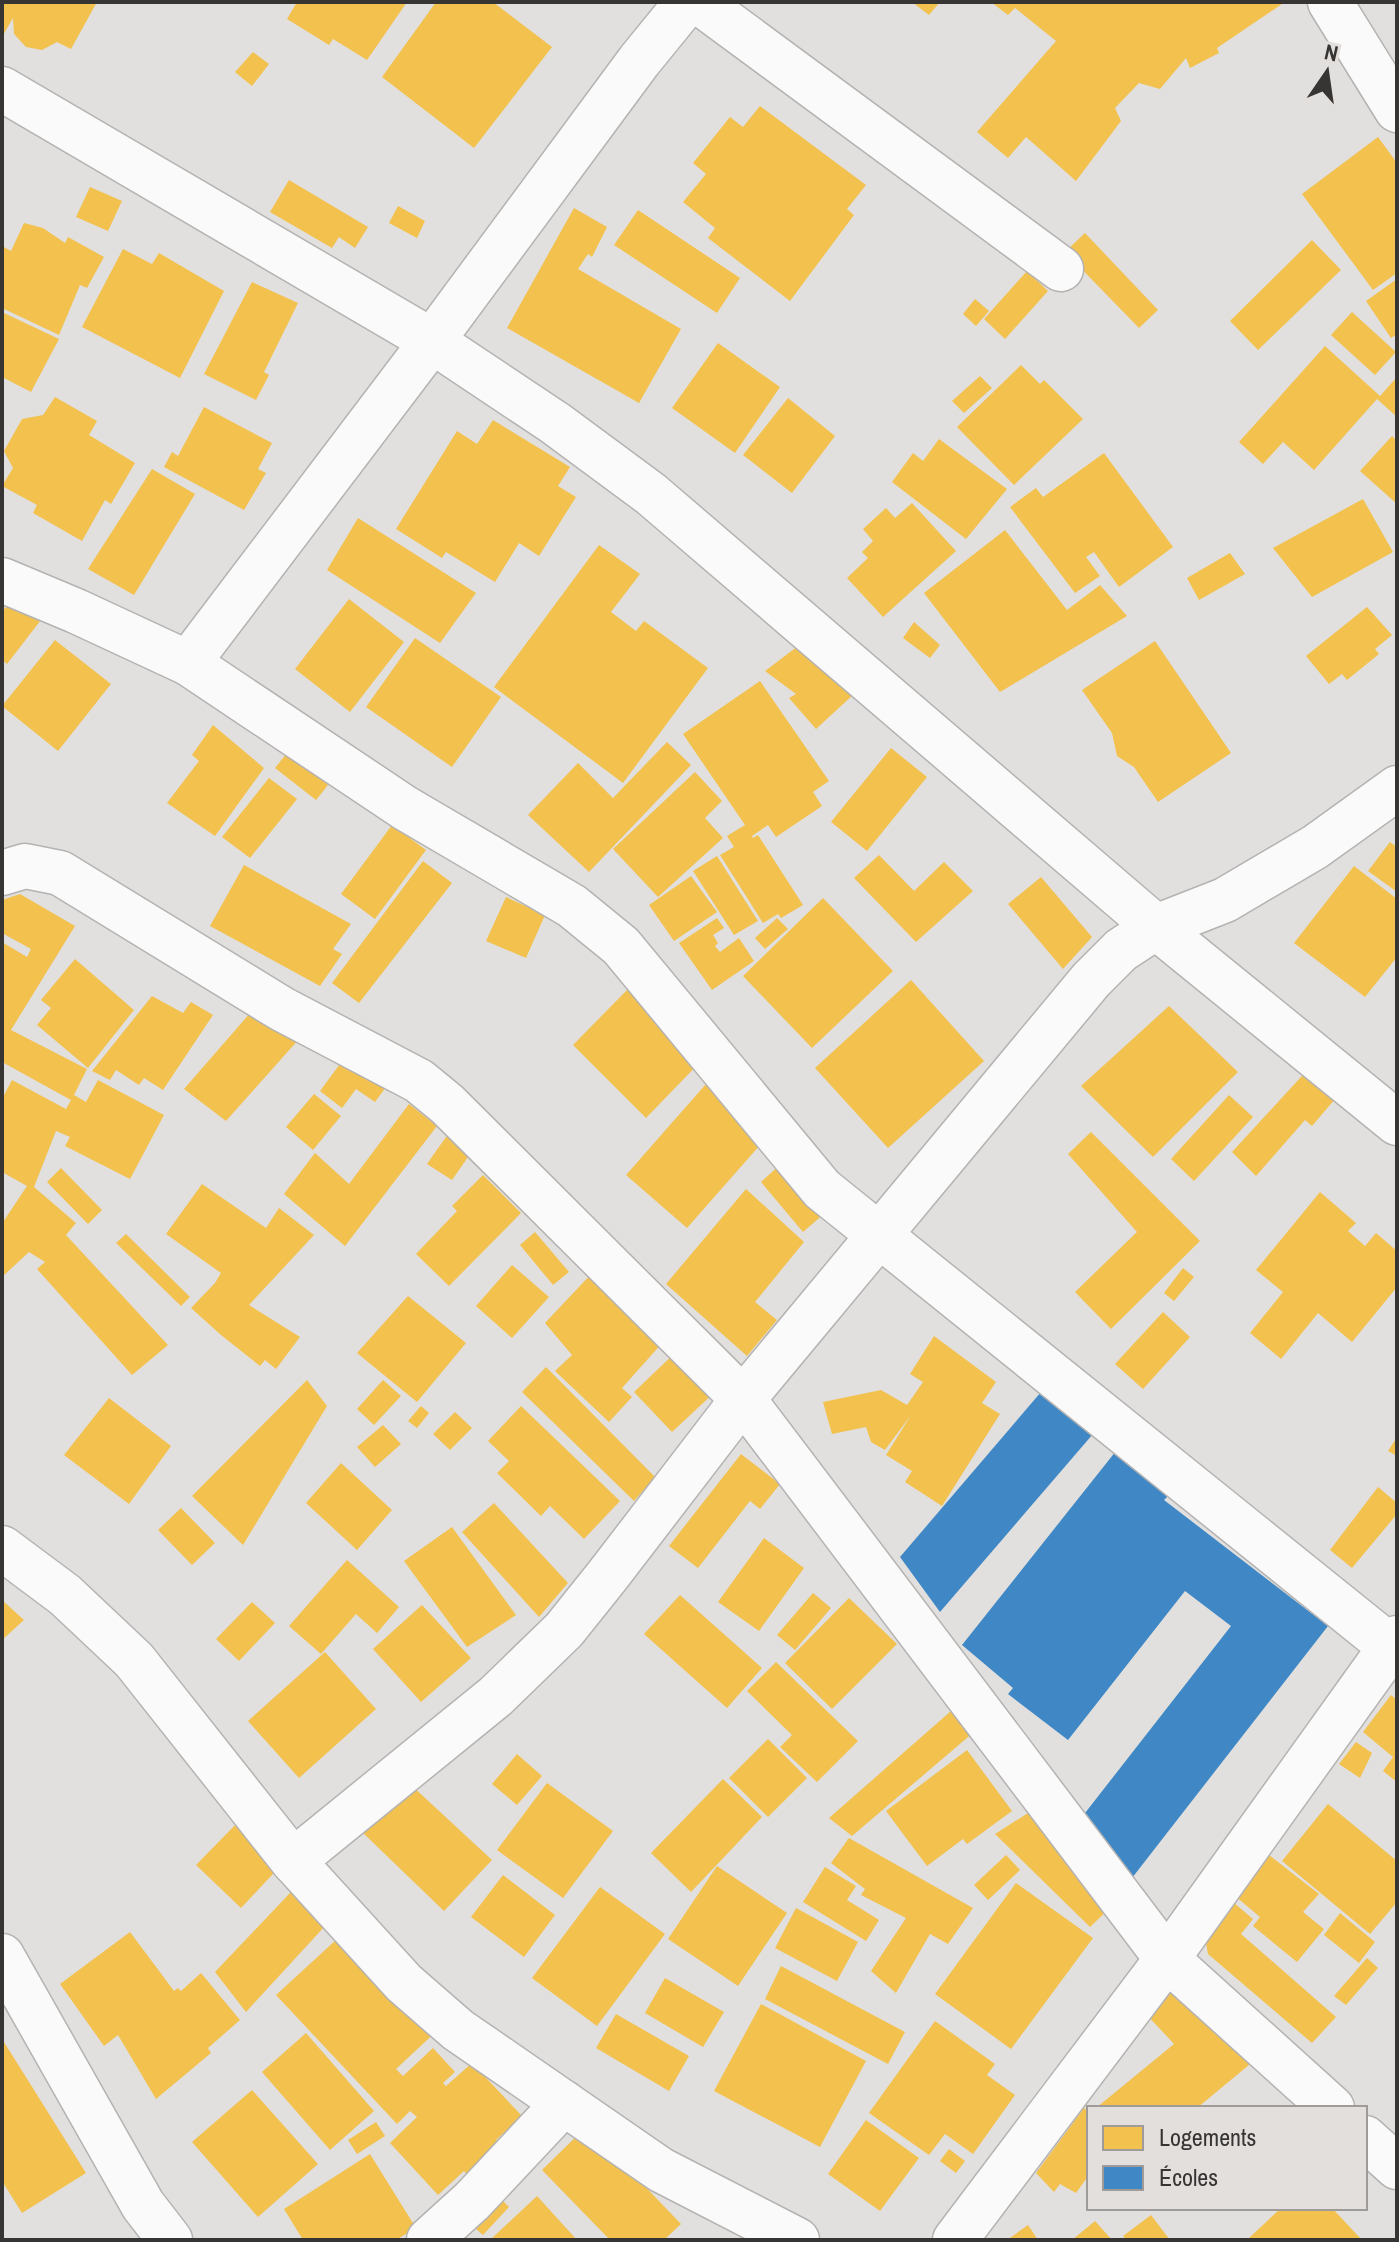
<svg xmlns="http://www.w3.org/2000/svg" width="1399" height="2242" font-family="'Archivo Narrow',sans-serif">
	<rect width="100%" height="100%" fill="#e2e0de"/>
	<!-- homes -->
	<g fill="#f2c14e">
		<path d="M2,2H97L71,49L57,42L42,50L26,47L14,34L13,18L2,37Z"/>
		<path d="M297,2H407L367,60L333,39L329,45L287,19Z"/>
		<path d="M436,2H493L552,47L474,148L382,77Z"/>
		<path d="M912,2H940L929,15Z"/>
		<path d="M991,2H1285L1217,48L1219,53L1190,68L1186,58L1160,89L1139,83L1115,108L1121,121L1076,181L1026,137L1008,158L977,132L1056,41L1015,8L1008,15Z"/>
		<path d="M253,52L269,64L252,86L235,72Z"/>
		<path d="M760,106L866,185L847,209L854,215L790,301L708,238L715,228L683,202L706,174L693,163L730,117L743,127Z"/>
		<path d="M1378,137L1397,163V273L1373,290L1302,194Z"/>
		<path d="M289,180L368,227L355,248L339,237L332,248L270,212Z"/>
		<path d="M90,187L122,201L108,231L76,217Z"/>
		<path d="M398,206L425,221L417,238L389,223Z"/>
		<path d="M574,208L607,227L592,257L588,254L578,269L681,329L639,403L507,328Z"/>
		<path d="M638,210L740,278L717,313L614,245Z"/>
		<path d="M24,223L43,228L65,243L68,237L104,257L87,288L80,285L59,335L2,308V246L11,251Z"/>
		<path d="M1085,233L1158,310L1139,328L1065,252Z"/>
		<path d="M1312,240L1341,270L1258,350L1230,321Z"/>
		<path d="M123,249L152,264L159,253L224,291L180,378L82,327Z"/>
		<path d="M1027,271L1048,291L1005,339L984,319Z"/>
		<path d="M1397,279V334L1391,338L1366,301Z"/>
		<path d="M252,282L298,303L264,372L269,375L256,400L204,374Z"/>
		<path d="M975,299L989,311L976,326L963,314Z"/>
		<path d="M2,312L59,339L31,392L2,377Z"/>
		<path d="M1352,312L1396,352L1375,375L1331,335Z"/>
		<path d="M718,343L780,387L735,453L672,408Z"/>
		<path d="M1325,346L1380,396L1397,377V417L1377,399L1314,470L1283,442L1263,464L1239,442Z"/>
		<path d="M1021,365L1040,384L1044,380L1083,419L1014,485L957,427Z"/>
		<path d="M980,376L992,388L964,413L952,401Z"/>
		<path d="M55,397L97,421L89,435L135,463L111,504L105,500L82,541L33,513L37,505L2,486L13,468L4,451L22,419L43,415Z"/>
		<path d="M788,398L835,436L792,493L743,455Z"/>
		<path d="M204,407L272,443L258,469L266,473L244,510L164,467L172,452L178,456Z"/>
		<path d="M493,420L570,467L558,486L576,497L539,556L519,543L495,582L446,552L442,558L396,529L457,431L477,444Z"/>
		<path d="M1392,436L1397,441V504L1360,471Z"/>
		<path d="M939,439L1007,489L966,539L892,482L913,453L923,461Z"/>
		<path d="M1104,453L1173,547L1119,587L1094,552L1086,557L1100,576L1075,593L1010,507L1036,488L1043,497Z"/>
		<path d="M152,469L195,494L134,595L88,569Z"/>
		<path d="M1363,499L1393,552L1312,597L1273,548Z"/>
		<path d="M912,503L956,551L883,617L847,578L868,558L862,552L873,541L863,529L886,508L895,518Z"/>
		<path d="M358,518L476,593L440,643L327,570Z"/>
		<path d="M1005,530L1067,610L1100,585L1127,616L1000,692L924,593Z"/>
		<path d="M599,545L640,574L611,612L636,631L644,621L708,668L623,783L494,687Z"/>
		<path d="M1230,553L1245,574L1199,600L1187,578Z"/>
		<path d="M16,594L44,616L7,664L2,660V612Z"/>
		<path d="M349,599L404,642L350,712L295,669Z"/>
		<path d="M1367,607L1392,635L1375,649L1379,654L1347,680L1342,674L1329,684L1306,656Z"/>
		<path d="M914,622L940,645L930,658L903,638Z"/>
		<path d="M415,638L501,697L452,767L366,707Z"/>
		<path d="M55,640L111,684L58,751L2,706Z"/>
		<path d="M1155,641L1231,753L1158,802L1134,767L1117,756L1112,733L1082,690Z"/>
		<path d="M798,646L854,694L816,729L789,698L796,694L765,671Z"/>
		<path d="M760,681L829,781L813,792L822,806L776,837L768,825L752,836L753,838L758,835L803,905L781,918L778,914L763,923L720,855L734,847L727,836L745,825L683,734Z"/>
		<path d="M213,725L264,768L215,836L167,803L199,761L192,755Z"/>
		<path d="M667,742L691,765L589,872L528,815L578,763L613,798Z"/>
		<path d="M891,748L927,777L867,851L831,822Z"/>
		<path d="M287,753L328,785L316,800L275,768Z"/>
		<path d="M695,772L722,801L705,818L723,838L658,897L613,849Z"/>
		<path d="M269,778L297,799L250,858L222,837Z"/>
		<path d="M392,825L426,850L375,919L341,894Z"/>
		<path d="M1390,842L1397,847V892L1368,871Z"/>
		<path d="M879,855L914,891L944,862L973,891L916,942L854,878Z"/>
		<path d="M717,856L758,921L734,935L693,871Z"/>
		<path d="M423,861L452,883L359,1003L332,983Z"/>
		<path d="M244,865L351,924L333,949L342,954L320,986L210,926Z"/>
		<path d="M1354,866L1397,899V957L1365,997L1294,943Z"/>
		<path d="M691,876L717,912L674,941L649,905Z"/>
		<path d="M1041,877L1092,937L1063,969L1008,904Z"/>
		<path d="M20,894L75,926L11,1030L87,1069L74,1095L86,1102L98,1080L164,1115L130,1179L65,1146L70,1137L56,1131L34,1187L76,1223L66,1235L168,1345L132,1375L37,1269L45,1262L29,1252L2,1277V1221L3,1222L27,1186L2,1172V1099L12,1080L66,1109L71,1100L2,1062V942L27,957L31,949L2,933V900Z"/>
		<path d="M506,897L545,915L526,958L486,941Z"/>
		<path d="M823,898L893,971L812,1048L743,976Z"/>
		<path d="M717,918L724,928L713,935L718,943L715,946L720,952L739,938L754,961L712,990L679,943Z"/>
		<path d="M777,918L788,929L765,949L755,938Z"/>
		<path d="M75,959L134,1010L88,1068L37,1025L51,1008L41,1000Z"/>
		<path d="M911,980L984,1061L888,1148L815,1068Z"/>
		<path d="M631,986L704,1058L646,1118L573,1045Z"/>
		<path d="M152,996L183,1013L191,1002L213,1015L163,1090L144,1078L139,1085L116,1070L110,1080L92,1071Z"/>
		<path d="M258,1004L308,1029L226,1121L184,1089Z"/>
		<path d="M1169,1006L1238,1072L1153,1157L1081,1086Z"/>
		<path d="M351,1049L394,1076L375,1102L356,1089L342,1108L320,1091Z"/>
		<path d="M1311,1066L1341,1092L1312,1126L1305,1120L1256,1176L1232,1152Z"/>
		<path d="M706,1084L767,1137L687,1228L626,1175Z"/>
		<path d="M314,1094L341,1116L313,1150L286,1127Z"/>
		<path d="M1229,1095L1253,1117L1194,1181L1171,1159Z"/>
		<path d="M409,1104L437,1126L345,1246L284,1194L315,1153L349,1184Z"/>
		<path d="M467,1107L491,1124L452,1180L427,1164Z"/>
		<path d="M1091,1132L1200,1241L1111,1329L1075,1292L1137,1232L1068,1154Z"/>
		<path d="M791,1155L833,1206L803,1232L761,1182Z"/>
		<path d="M61,1168L102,1210L88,1224L47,1182Z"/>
		<path d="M483,1175L521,1213L449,1286L416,1254L457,1211L452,1206Z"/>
		<path d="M202,1184L266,1228L279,1208L314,1235L249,1305L300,1337L276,1369L265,1360L260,1366L221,1335L191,1308L215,1283L221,1273L166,1234Z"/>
		<path d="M746,1189L804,1242L755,1302L777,1320L747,1356L666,1284Z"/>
		<path d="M1320,1192L1356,1223L1348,1231L1365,1246L1376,1233L1397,1251V1287L1352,1342L1318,1313L1281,1359L1250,1333L1283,1292L1256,1270Z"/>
		<path d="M535,1232L569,1272L553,1285L520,1245Z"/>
		<path d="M126,1234L190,1297L181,1306L116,1243Z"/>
		<path d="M512,1265L549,1297L512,1338L476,1306Z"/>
		<path d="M1183,1268L1194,1277L1174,1301L1164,1293Z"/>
		<path d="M594,1271L672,1332L622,1388L632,1397L609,1422L555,1371L572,1355L545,1323Z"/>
		<path d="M408,1296L466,1343L417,1402L357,1353Z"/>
		<path d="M1163,1312L1190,1337L1143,1389L1115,1364Z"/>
		<path d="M934,1336L996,1382L982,1403L1000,1414L942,1506L905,1482L912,1471L886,1455L911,1415L885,1450L871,1442L866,1427L832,1434L823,1402L881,1390L907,1405L923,1382L910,1374Z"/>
		<path d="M678,1350L716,1391L672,1432L634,1392Z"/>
		<path d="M546,1367L655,1477L634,1501L522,1392Z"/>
		<path d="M307,1380L327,1406L243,1545L192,1496Z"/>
		<path d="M383,1380L401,1396L374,1425L357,1409Z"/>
		<path d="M109,1398L171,1446L129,1504L64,1455Z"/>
		<path d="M421,1406L429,1413L417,1428L408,1421Z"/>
		<path d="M521,1406L620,1501L584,1539L550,1506L541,1516L497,1473L509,1461L488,1441Z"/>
		<path d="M455,1412L472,1428L450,1450L433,1434Z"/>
		<path d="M383,1425L401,1444L375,1467L357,1447Z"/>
		<path d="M1397,1437V1456L1388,1451Z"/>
		<path d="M741,1454L780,1484L760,1509L750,1501L698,1568L669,1546Z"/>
		<path d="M341,1463L392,1510L357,1550L306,1503Z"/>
		<path d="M1378,1487L1397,1503V1514L1352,1568L1330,1550Z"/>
		<path d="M494,1503L568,1583L539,1617L462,1532Z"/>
		<path d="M181,1508L215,1543L192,1565L158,1530Z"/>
		<path d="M452,1527L516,1615L467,1647L404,1561Z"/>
		<path d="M764,1538L804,1568L759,1631L718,1602Z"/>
		<path d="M347,1560L399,1607L377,1633L356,1614L321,1654L289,1626Z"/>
		<path d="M813,1593L831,1608L795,1650L777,1635Z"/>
		<path d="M680,1595L762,1668L727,1708L644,1634Z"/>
		<path d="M849,1598L897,1644L832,1709L785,1663Z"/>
		<path d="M2,1600L24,1620L2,1640Z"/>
		<path d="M252,1602L275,1623L239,1661L216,1639Z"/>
		<path d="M422,1605L471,1658L421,1702L373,1649Z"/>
		<path d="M325,1652L376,1709L299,1778L248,1721Z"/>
		<path d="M776,1662L858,1741L817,1782L780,1747L792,1735L747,1691Z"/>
		<path d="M1391,1695L1397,1700V1782L1383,1771L1393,1757L1363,1732Z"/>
		<path d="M967,1697L988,1720L852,1836L829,1818Z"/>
		<path d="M768,1739L807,1778L768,1817L729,1778Z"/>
		<path d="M1356,1742L1372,1753L1360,1778L1339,1764Z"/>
		<path d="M967,1750L1012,1811L967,1844L963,1839L927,1866L886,1811Z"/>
		<path d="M517,1754L542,1776L517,1805L492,1784Z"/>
		<path d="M723,1779L762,1817L691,1892L651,1853Z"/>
		<path d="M547,1783L613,1831L563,1898L497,1850Z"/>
		<path d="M410,1784L492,1860L444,1911L361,1831Z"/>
		<path d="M1328,1804L1397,1861V1902L1370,1934L1282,1861Z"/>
		<path d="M1039,1806L1112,1906L1090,1927L995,1834Z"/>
		<path d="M242,1818L286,1860L241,1908L196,1865Z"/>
		<path d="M849,1838L973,1908L948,1944L930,1934L896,1993L871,1971L906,1918L861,1895L865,1889L831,1863Z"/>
		<path d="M1006,1855L1020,1870L988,1900L974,1885Z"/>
		<path d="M1269,1855L1319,1894L1303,1912L1324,1929L1297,1962L1253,1926L1260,1917L1235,1896Z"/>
		<path d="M717,1866L787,1913L738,1986L668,1939Z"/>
		<path d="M825,1867L856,1886L847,1900L879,1920L866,1941L803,1902Z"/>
		<path d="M307,1875L337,1913L246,2012L215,1972Z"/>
		<path d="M503,1875L555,1915L524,1957L471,1917Z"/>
		<path d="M1016,1883L1093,1938L1011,2049L935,1994Z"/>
		<path d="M600,1887L665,1934L597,2026L532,1978Z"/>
		<path d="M1227,1897L1253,1919L1241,1934L1336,2017L1312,2043L1208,1954L1206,1943L1196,1934Z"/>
		<path d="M796,1908L858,1942L837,1981L775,1948Z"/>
		<path d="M1340,1913L1375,1942L1359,1963L1324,1935Z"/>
		<path d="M349,1928L441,2027L396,2069L403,2076L433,2048L455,2072L443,2083L446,2086L472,2063L522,2116L496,2140L503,2147L469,2177L464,2171L438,2195L390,2143L417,2117L410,2111L397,2124L276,1995Z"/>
		<path d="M130,1932L174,1991L178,1988L181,1991L201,1973L240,2020L208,2048L211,2053L156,2099L118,2035L104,2046L60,1984Z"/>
		<path d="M1367,1958L1378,1968L1346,2005L1334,1996Z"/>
		<path d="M781,1966L905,2032L888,2064L765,1999Z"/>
		<path d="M665,1978L724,2012L703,2047L645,2013Z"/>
		<path d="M1173,1984L1261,2055L1197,2108H1096L1174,2044L1146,2014Z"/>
		<path d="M761,2004L866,2061L820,2147L714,2091Z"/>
		<path d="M616,2014L689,2056L669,2091L596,2048Z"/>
		<path d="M935,2021L995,2064L987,2075L1015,2095L973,2154L945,2134L929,2155L869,2113Z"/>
		<path d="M306,2033L374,2111L330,2150L262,2072Z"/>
		<path d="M4,2042L86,2173L22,2213L2,2181V2043Z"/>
		<path d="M252,2090L318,2164L258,2217L192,2142Z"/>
		<path d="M1084,2108L1089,2111V2175L1076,2193L1060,2184L1054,2192L1036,2173Z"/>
		<path d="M866,2120L919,2158L880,2211L828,2174Z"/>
		<path d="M376,2122L385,2136L357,2154L348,2140Z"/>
		<path d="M587,2126L681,2224L664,2240H610L542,2170Z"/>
		<path d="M949,2149L965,2161L956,2173L940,2161Z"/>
		<path d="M370,2154L416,2228L396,2240H303L284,2209Z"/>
		<path d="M495,2193L509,2207L483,2235L468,2222Z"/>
		<path d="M537,2196L577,2240H490Z"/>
		<path d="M1281,2208H1332L1362,2240H1251L1249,2238Z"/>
		<path d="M1151,2215L1170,2240H1126L1123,2236Z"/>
		<path d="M1095,2221L1112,2240H1072Z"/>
		<path d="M1028,2225L1038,2240H1007Z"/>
	</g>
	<!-- schools -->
	<g fill="#3f88c5">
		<path d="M1047,1385L1099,1427L940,1612L900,1557Z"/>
		<path d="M1116,1451L1169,1495L1164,1500L1328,1626L1132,1878L1071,1831L1231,1626L1185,1591L1068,1740L1008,1694L1013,1688L962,1645Z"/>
	</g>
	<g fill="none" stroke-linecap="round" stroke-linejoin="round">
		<!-- street casing -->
		<g stroke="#b4b3b2" stroke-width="47">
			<g id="street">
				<path d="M699,2L1061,269"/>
				<path d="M1330,2L1397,110"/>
				<path d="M2,89L432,341L555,423L651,494L1156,927L1397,1123"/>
				<path d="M2,580L76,611L188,663L405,808L572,906L621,946L822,1189L1397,1652"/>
				<path d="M188,663L432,341L639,61L687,2"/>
				<path d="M2,873L25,866L60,873L282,1009L419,1081L447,1104L743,1399L1167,1959L1332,2108"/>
				<path d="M2,1548L65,1595L134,1660L293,1861L404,1983L458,2030L661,2170L797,2240"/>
				<path d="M293,1861L496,1696L564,1630L608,1575L743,1399L1091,980L1121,950L1156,927L1225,900L1315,847L1397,788"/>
				<path d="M2,1956L143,2205L170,2240"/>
				<path d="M1365,2138L1397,2167"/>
				<path d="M429,2240L472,2201L564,2103"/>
				<path d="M955,2240L1167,1959L1397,1638"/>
			</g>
		</g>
		<!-- street -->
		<use href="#street" stroke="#fbfafa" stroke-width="44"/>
	</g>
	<!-- border -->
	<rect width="1399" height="2242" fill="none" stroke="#363534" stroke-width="8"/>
	<!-- legend -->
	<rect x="1087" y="2106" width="280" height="104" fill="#e3dfdd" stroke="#9e9b99" stroke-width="2"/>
	<rect x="1103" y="2126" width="40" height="24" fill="#f2c14e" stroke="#9e9b99" stroke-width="2"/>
	<text x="1159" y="2146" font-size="24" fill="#363534">Logements</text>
	<rect x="1103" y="2166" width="40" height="24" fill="#3f88c5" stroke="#9e9b99" stroke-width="2"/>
	<text x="1159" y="2186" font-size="24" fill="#363534">Écoles</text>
	<!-- north arrow -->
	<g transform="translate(1327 72) rotate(13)" stroke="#e3dfdd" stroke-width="6" paint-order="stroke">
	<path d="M0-6L14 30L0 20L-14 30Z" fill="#363534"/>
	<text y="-12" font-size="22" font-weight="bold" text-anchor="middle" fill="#363534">N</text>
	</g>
</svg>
